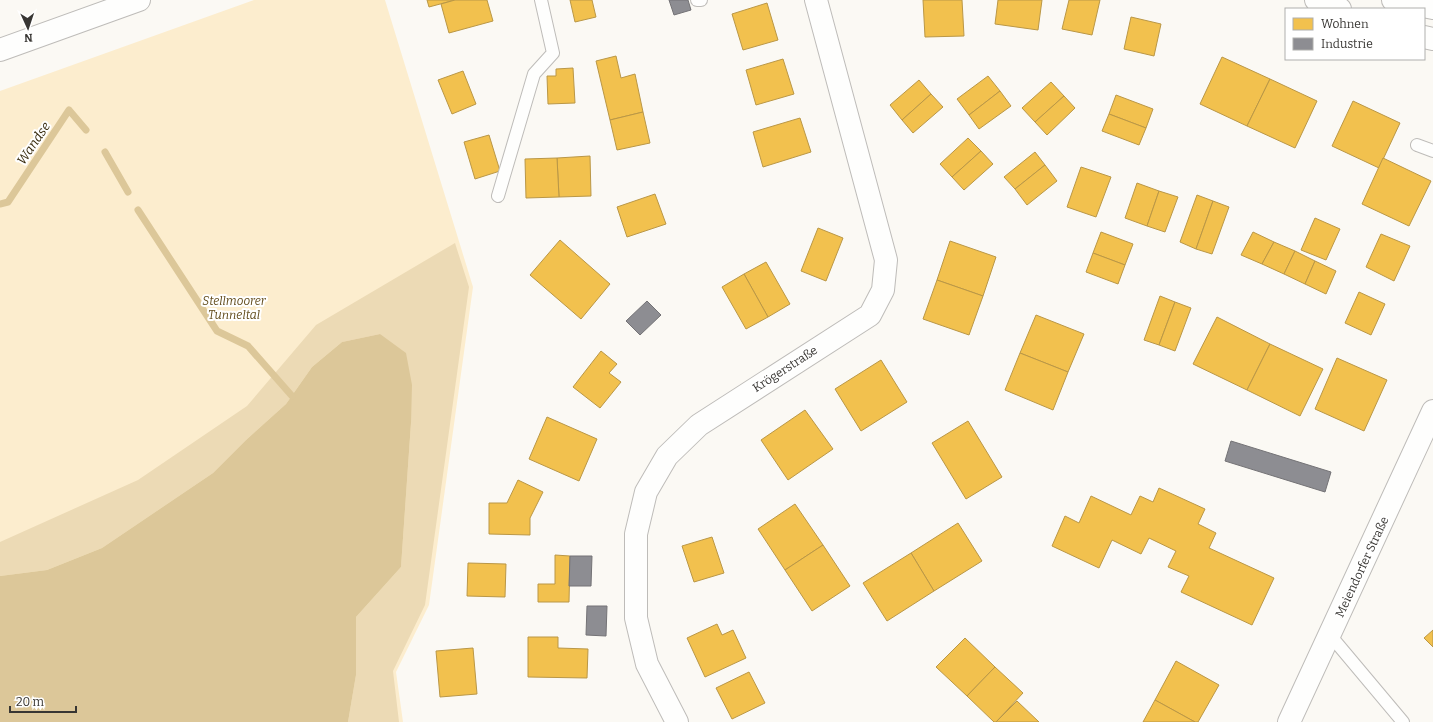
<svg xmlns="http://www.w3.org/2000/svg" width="1433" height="722" font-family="Bitter,serif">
	<rect width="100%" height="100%" fill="#fbf9f4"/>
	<!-- green -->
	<path fill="#fcedce" d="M254,0H385L473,287L429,605L396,672L403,722H0V91Z"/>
	<!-- forest -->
	<path fill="#ecdab5" d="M455,243L469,287L425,605L393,671L399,722H348L356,675V617L401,567L411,423L380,334L342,342L312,367L286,404L246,440L213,473L102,548L47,570L0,576V542L138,480L247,406L316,325Z"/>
	<!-- water -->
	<path fill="#dcc799" d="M380,334L406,353L412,385L411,423L401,567L356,617V675L348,722H0V576L47,570L102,548L213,473L246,440L286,404L312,367L342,342Z"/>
	<!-- homes -->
	<g fill="#f2c14e" stroke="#ba9746">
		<path d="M427,0H455L429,7Z"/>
		<path d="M455,0H487L493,21L449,33L441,4Z"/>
		<path d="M570,0H592L596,17L575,22Z"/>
		<path d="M923,0H962L964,36L925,37Z"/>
		<path d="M998,0H1042L1038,30L995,24Z"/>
		<path d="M1069,0H1100L1092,35L1062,29Z"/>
		<path d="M767,3L778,40L743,50L732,14Z"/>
		<path d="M1131,17L1161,24L1154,56L1124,49Z"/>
		<path d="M616,56L621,78L635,74L643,112L610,120L596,61Z"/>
		<path d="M1222,57L1270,79L1247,126L1200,104Z"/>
		<path d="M783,59L794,94L756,105L746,70Z"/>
		<path d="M573,68L575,103L548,104L547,76H556V69Z"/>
		<path d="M463,71L476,104L452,114L438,80Z"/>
		<path d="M988,76L1000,91L969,115L957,99Z"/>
		<path d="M1270,79L1317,101L1295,148L1247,126Z"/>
		<path d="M919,80L931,94L902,120L890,105Z"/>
		<path d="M1051,82L1064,96L1035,122L1022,108Z"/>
		<path d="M1000,91L1011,106L979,129L969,115Z"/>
		<path d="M931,94L943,107L913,133L902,120Z"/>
		<path d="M1116,95L1153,109L1146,128L1109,114Z"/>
		<path d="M1064,96L1075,108L1047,135L1035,122Z"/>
		<path d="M1353,101L1400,123L1379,168L1332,146Z"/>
		<path d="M643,112L650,143L617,150L610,120Z"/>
		<path d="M1109,114L1146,128L1139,145L1102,131Z"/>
		<path d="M800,118L811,152L763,167L753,132Z"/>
		<path d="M489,135L500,171L475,179L464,142Z"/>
		<path d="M968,138L981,151L952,177L940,164Z"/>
		<path d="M981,151L993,164L964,190L952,177Z"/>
		<path d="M1035,152L1045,165L1015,189L1004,177Z"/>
		<path d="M590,156L591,196L559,197L557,158Z"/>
		<path d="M557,158L559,197L526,198L525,159Z"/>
		<path d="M1383,158L1431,181L1409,226L1362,204Z"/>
		<path d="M1045,165L1057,181L1027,205L1015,189Z"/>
		<path d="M1081,167L1111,177L1096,217L1067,207Z"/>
		<path d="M1137,183L1159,191L1147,226L1125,218Z"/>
		<path d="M1159,191L1178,197L1165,232L1147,226Z"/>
		<path d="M655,194L666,224L627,237L617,207Z"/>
		<path d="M1197,195L1213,201L1196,249L1180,242Z"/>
		<path d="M1213,201L1229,207L1212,254L1196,249Z"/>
		<path d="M1315,218L1340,229L1326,260L1301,250Z"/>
		<path d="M818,228L843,238L826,281L801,271Z"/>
		<path d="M1101,232L1133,244L1125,265L1093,253Z"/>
		<path d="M1253,232L1274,242L1262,264L1241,255Z"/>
		<path d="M1381,234L1410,246L1394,281L1366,267Z"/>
		<path d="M560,240L610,284L581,319L530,275Z"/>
		<path d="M950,241L996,257L983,296L937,280Z"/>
		<path d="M1274,242L1295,251L1284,274L1262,264Z"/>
		<path d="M1295,251L1315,261L1305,284L1284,274Z"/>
		<path d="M1093,253L1125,265L1118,284L1086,272Z"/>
		<path d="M1315,261L1336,271L1326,294L1305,284Z"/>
		<path d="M766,262L790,304L768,317L744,274Z"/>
		<path d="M744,274L768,317L746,329L722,287Z"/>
		<path d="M937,280L983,296L969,335L923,319Z"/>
		<path d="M1359,292L1385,304L1371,335L1345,323Z"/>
		<path d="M1160,296L1175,302L1159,345L1144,340Z"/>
		<path d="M1175,302L1191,308L1175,351L1159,345Z"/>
		<path d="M1036,315L1084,334L1068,372L1020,353Z"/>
		<path d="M1217,317L1270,344L1247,390L1193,364Z"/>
		<path d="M1270,344L1323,369L1300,416L1247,390Z"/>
		<path d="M601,351L617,364L609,373L621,382L600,408L573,387Z"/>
		<path d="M1020,353L1068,372L1053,410L1005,390Z"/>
		<path d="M1337,358L1387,380L1364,431L1315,409Z"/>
		<path d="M881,360L907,402L861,431L835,389Z"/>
		<path d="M805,410L833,449L788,480L761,440Z"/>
		<path d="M547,417L597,439L579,481L529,459Z"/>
		<path d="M968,421L1002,477L966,499L932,443Z"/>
		<path d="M518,480L543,492L530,518V535L489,534V503H507Z"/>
		<path d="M1159,488L1205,509L1198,524L1216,533L1209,548L1274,578L1252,625L1181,592L1189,576L1168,567L1176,551L1149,538L1141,554L1112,540L1099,568L1052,546L1065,516L1079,523L1091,496L1131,515L1140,496L1153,502Z"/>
		<path d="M795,504L823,545L785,570L758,529Z"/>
		<path d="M958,523L982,561L934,591L911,553Z"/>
		<path d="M712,537L724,573L694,582L682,546Z"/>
		<path d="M823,545L850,586L812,611L785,570Z"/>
		<path d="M911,553L934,591L887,621L863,583Z"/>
		<path d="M555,555L570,556L569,602H538V584H555Z"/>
		<path d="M468,563L506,564L505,597L467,596Z"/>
		<path d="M717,624L722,635L733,630L746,658L705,677L687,638Z"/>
		<path d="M1433,630V647L1424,638Z"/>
		<path d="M528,637H558V648L588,649L587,678L528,677Z"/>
		<path d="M965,638L995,667L967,696L936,667Z"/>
		<path d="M473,648L477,694L440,697L436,651Z"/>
		<path d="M1176,661L1219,685L1198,722H1195L1155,700Z"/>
		<path d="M995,667L1023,693L996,722H994L967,696Z"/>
		<path d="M749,672L765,703L732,719L716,688Z"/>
		<path d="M1155,700L1195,722H1143Z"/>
		<path d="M1017,701L1039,722H996Z"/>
	</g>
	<!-- industry -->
	<g fill="#8d8d92" stroke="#747376">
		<path d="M669,0H688L691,10L674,15Z"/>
		<path d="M647,301L661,315L640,335L626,321Z"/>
		<path d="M1231,441L1331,472L1325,492L1225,461Z"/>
		<path d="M570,556H592L591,586H569Z"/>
		<path d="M587,606H607L606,636L586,635Z"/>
	</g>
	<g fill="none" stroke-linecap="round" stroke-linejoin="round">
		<!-- stream -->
		<g stroke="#dcc799" stroke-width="7">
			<path d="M105,152L128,192"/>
			<path d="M0,204L8,202L69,110L86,130"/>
			<path d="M138,210L217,331L248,346L292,396"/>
		</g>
		<!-- lane casing -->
		<g stroke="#bebcb9" stroke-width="14">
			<g id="lane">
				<path d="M697,0H701"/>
				<path d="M1417,145L1433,151"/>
				<path d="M498,196L534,74L553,53L541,0"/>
				<path d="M1330,635L1403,722"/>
			</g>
		</g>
		<!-- street casing -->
		<g stroke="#bebcb9" stroke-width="24">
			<path id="street" d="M677,722L647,664L636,618V534L646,492L667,456L699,425L870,315L883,290L886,260L816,0"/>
		</g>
		<!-- secondary casing -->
		<g stroke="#bebcb9" stroke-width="24">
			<g id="secondary">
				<path d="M1316,0L1340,9"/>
				<path d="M1393,0L1433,8"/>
				<path d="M1424,37L1433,39"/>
				<path d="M0,50L139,0"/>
			</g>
		</g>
		<!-- primary casing -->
		<g stroke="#bebcb9" stroke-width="24">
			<path id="primary" d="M1289,722L1433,411"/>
		</g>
		<!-- lane -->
		<use href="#lane" stroke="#fefefd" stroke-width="12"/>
		<!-- street -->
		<use href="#street" stroke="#fefefd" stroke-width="22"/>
		<!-- secondary -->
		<use href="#secondary" stroke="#fefefd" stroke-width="22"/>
		<!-- primary -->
		<use href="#primary" stroke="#fefefd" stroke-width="22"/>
	</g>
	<g text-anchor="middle" stroke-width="4" stroke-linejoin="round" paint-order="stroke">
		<!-- park labels -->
		<g font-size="12" font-style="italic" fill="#624c1c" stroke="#fff">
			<text x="234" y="305">Stellmoorer<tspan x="234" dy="14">Tunneltal</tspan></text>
		</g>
		<!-- street labels -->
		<g font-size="12" fill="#383633" stroke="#fff">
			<text transform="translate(785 369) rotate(-33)" y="4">Krögerstraße</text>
			<text transform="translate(1362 567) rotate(-65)" y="4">Meiendorfer Straße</text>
		</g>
		<!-- water labels -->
		<g font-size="13" font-style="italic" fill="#372a0d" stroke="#fff">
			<text transform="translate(33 143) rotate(-56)" y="5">Wandse</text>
		</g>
	</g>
	<!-- legend -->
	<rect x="1285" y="8" width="140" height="52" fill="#ffffff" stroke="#afafad"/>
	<rect x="1293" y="18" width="20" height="12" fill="#f2c14e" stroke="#afafad"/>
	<text x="1321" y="28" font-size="12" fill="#383633">Wohnen</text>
	<rect x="1293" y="38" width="20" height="12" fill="#8d8d92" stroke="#afafad"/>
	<text x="1321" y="48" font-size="12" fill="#383633">Industrie</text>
	<!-- north arrow -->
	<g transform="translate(28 28) rotate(177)" stroke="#ffffff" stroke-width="3" paint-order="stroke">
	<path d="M0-3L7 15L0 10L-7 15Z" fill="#383633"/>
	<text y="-6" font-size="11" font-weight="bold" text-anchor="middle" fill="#383633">N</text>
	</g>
	<!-- scale -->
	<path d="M10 706v6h66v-6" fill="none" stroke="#383633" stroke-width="2"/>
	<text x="16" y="706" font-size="12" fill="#383633" stroke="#ffffff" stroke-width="3" paint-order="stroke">20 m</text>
</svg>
